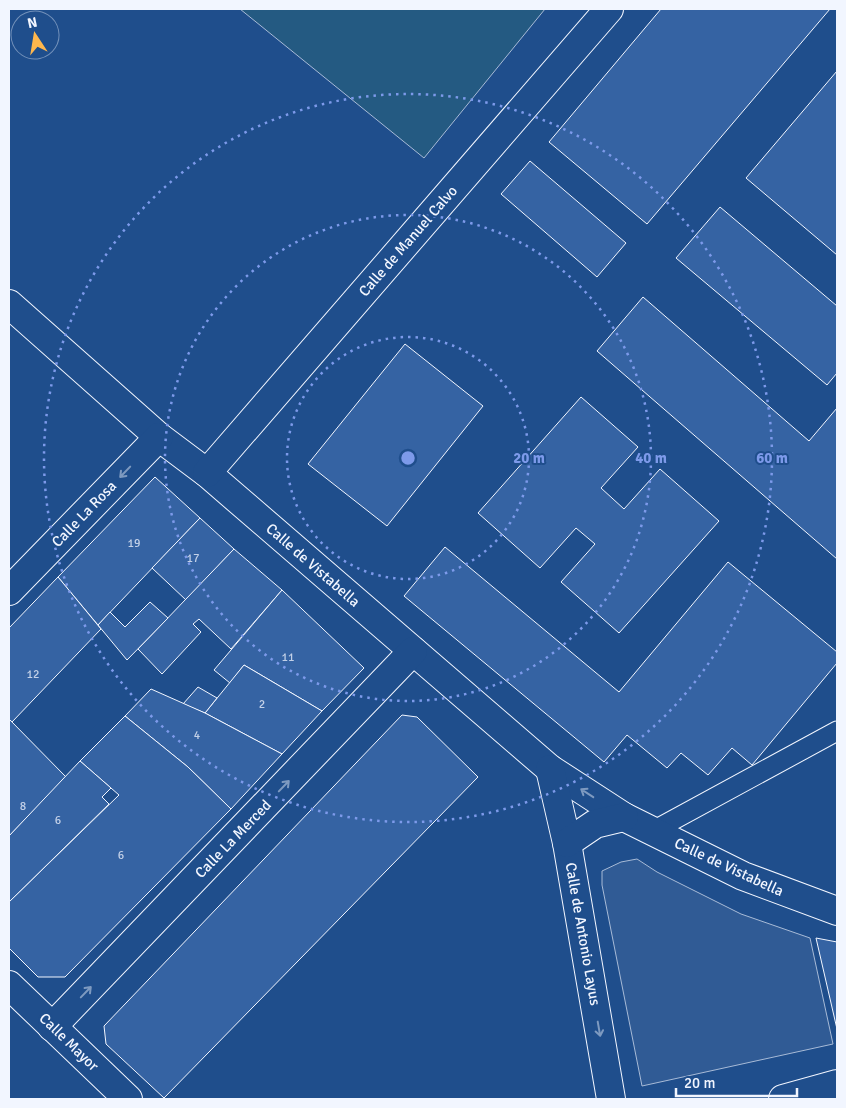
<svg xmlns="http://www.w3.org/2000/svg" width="846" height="1108" font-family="Signika,sans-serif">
	<rect width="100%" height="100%" fill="#1f4e8c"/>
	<!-- green -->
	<path fill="#245a82" stroke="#a8bbd7" d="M240,9H545L424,158Z"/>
	<!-- parking -->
	<path fill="#305b95" stroke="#a8bbd7" d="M637,859L657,872L741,914L810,938L833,1044L642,1086L602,885V871L621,862Z"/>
	<!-- building -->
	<g fill="#3563a3" stroke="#f2f6ff">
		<path d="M661,9H830L647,224L549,142Z"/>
		<path d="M837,71V255L746,178Z"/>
		<path d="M530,161L626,243L597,277L501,194Z"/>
		<path d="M720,207L837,306V373L827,385L676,258Z"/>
		<path d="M643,297L809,441L837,408V559L597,351Z"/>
		<path d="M405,344L483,406L387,526L308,464Z"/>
		<path d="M581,397L638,447L601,488L624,509L660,469L719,521L619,633L561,582L595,544L576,528L540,568L478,513Z"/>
		<path d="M155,477L200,518L98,625L58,577Z"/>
		<path d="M200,518L234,549L186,600L152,568Z"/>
		<path d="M445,547L619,692L728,562L837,652V663L752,765L732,748L708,775L681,753L667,768L627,735L604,762L404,596Z"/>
		<path d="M234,549L282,590L231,649L199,619L193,624L201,632L162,674L138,649Z"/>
		<path d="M58,577L101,629L12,722L9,719V628Z"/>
		<path d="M282,590L364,668L322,711L244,665L230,683L214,670Z"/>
		<path d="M150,602L168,618L127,660L98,625L110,612L125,627Z"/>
		<path d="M244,665L322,711L282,754L205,713Z"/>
		<path d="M198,687L217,698L205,713L183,704Z"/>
		<path d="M151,689L205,713L282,754L231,809L188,767L125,716Z"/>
		<path d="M402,715L417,717L478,777L164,1098L106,1044L104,1026Z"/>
		<path d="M125,716L188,767L231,809L65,977H38L9,948V902L119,795L80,761Z"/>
		<path d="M9,719L66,777L9,836Z"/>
		<path d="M80,761L111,788L102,797L109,804L9,902V836Z"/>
		<path d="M816,938L837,942V1029Z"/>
	</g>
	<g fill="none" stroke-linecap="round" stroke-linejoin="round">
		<!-- lane casing -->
		<g stroke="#f2f6ff" stroke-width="21">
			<path id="lane" d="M653,831L837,731"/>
		</g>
		<!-- street casing -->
		<g stroke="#f2f6ff" stroke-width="30">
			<g id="street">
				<path d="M9,304L159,437L207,473L550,769L624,817L743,876L837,911"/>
				<path d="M207,473L609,9"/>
				<path d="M9,591L159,437"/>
				<path d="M550,769L567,843L611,1099"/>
				<path d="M567,843L595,824L624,817"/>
				<path d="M9,985L128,1099"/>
				<path d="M52,1027L413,651"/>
			</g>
		</g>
		<!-- secondary casing -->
		<g stroke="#f2f6ff" stroke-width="30">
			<path id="secondary" d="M783,1099L837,1084"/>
		</g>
		<!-- lane -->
		<use href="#lane" stroke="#1f4e8c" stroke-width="19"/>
		<!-- street -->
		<use href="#street" stroke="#1f4e8c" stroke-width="28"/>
		<!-- secondary -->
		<use href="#secondary" stroke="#1f4e8c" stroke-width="28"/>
	</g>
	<!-- one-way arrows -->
	<defs><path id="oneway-shaft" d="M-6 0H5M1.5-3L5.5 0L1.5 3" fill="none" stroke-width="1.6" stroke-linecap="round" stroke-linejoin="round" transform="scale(1.25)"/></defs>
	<g stroke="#7e9ac0">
		<use href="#oneway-shaft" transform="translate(125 472) rotate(134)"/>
		<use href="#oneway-shaft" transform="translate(284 786) rotate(-46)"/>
		<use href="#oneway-shaft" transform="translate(587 793) rotate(-147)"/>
		<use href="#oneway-shaft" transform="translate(86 992) rotate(-46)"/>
		<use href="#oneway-shaft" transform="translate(599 1029) rotate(80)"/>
	</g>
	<!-- distance rings -->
	<g fill="none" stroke="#7d9aea" stroke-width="2.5" stroke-dasharray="2.5 5">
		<circle cx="408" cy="458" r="121"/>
		<circle cx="408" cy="458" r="243"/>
		<circle cx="408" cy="458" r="364"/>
	</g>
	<g text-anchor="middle" stroke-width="4" stroke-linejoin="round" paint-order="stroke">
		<!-- number labels -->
		<g font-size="12" fill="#c3d1e8">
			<text x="134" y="547">19</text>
			<text x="193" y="562">17</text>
			<text x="288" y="661">11</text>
			<text x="33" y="678">12</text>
			<text x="262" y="708">2</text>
			<text x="197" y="739">4</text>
			<text x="23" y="810">8</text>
			<text x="58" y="824">6</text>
			<text x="121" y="859">6</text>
		</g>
		<!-- street labels -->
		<g font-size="15" fill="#f2f6ff" stroke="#1f4e8c">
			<text transform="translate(408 241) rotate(-49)" y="5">Calle de Manuel Calvo</text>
			<text transform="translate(84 514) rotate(-46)" y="5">Calle La Rosa</text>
			<text transform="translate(313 565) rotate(41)" y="5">Calle de Vistabella</text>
			<text transform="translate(233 839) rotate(-46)" y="5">Calle La Merced</text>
			<text transform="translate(729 867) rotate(25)" y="5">Calle de Vistabella</text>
			<text transform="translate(583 934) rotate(80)" y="5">Calle de Antonio Layus</text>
			<text transform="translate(69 1042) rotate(44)" y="5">Calle Mayor</text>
		</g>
	</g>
	<circle cx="408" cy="458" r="8" fill="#7d9aea" stroke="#1f4e8c" stroke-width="2.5"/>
	<g font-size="15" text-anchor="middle" font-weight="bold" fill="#7d9aea" stroke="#1f4e8c" stroke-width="4" stroke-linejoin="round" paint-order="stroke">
		<text x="529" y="463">20 m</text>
		<text x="651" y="463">40 m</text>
		<text x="772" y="463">60 m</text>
	</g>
	<!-- border -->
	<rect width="846" height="1108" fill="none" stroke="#f2f6ff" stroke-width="20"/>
	<!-- north arrow -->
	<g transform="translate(35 35) rotate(348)"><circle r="24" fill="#1f4e8c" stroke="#7391ba"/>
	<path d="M0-4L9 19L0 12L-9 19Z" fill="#ffb74d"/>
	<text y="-8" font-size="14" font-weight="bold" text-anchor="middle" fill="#f2f6ff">N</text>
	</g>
	<!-- scale -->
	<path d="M676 1088v8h121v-8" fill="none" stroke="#f2f6ff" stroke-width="2.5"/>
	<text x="684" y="1088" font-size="15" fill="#f2f6ff" stroke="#1f4e8c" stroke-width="4" paint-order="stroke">20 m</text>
</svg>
